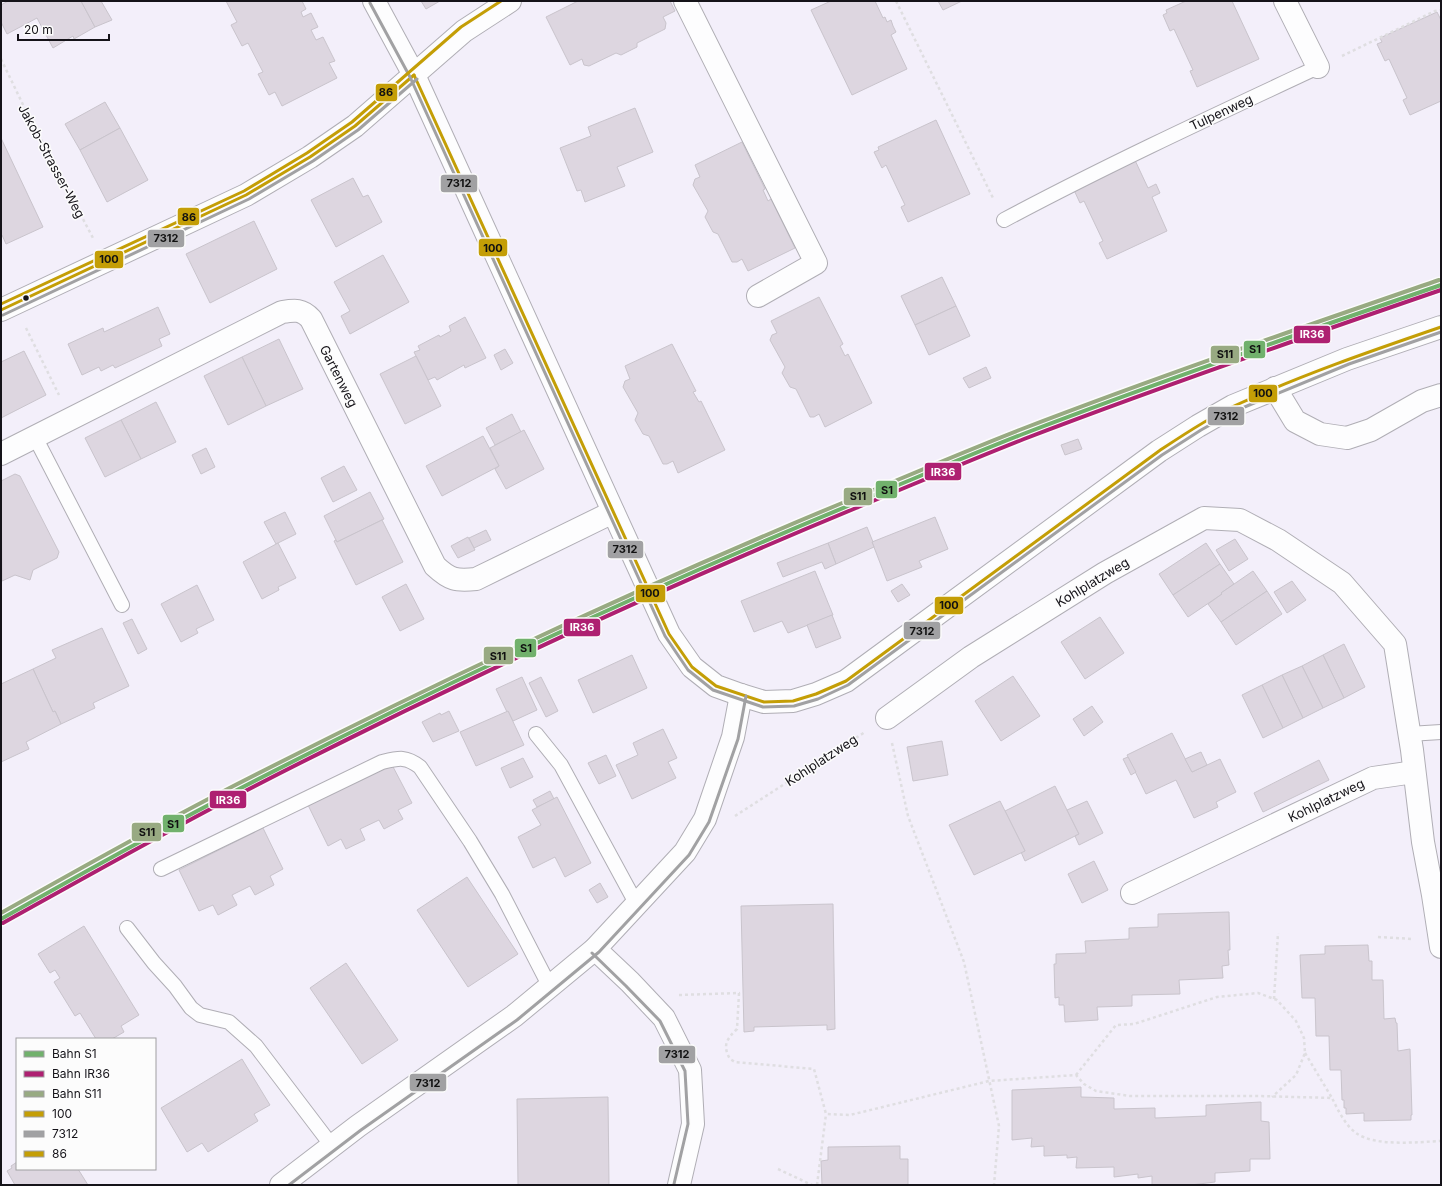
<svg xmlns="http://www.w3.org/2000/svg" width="1442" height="1186" font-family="Inter,sans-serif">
	<rect width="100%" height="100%" fill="#f3effa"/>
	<!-- building -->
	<g fill="#ddd6e0" stroke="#c9c4cc">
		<path d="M8,1H81L95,27L74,39L73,36L53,48L37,18L7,34L1,22V5Z"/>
		<path d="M81,1H101L112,20L95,27Z"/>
		<path d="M226,1H302L306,9L301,12L303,17L311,13L318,27L311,30L316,40L323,37L335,61L329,63L337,78L282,106L275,92L269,95L258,74L263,72L248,43L242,46L231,25L237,22Z"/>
		<path d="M421,1H440L426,9Z"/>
		<path d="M578,1H670L675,11L663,17L666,23L665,29L637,43V47L621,55L616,53L589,66L584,65L582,59L570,65L546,17Z"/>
		<path d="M831,1H875L883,18L885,17L887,22L891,20L893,26L896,32L891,35L907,69L852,95L811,10Z"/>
		<path d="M938,1H962L943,10Z"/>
		<path d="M1186,1H1232L1259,59L1197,87L1190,71L1193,70L1174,29L1170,31L1163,15L1167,13L1166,10Z"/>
		<path d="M1437,12L1441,20V101L1410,115L1403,100L1407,98L1389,59L1385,61L1377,44L1382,42L1380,38Z"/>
		<path d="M105,102L120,128L80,150L65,124Z"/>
		<path d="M635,108L653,152L617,167L625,186L585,202L581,190L577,191L560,148L591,136L588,127Z"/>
		<path d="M936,120L970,194L908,222L901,207L905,205L886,165L882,168L874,152L879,150L878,147Z"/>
		<path d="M120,128L148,180L107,202L80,150Z"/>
		<path d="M1,138L43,227L6,244L2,235H1Z"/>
		<path d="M742,142L765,189L763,190L768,201L771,199L795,248L748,271L742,259L737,262H732L718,234L713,232L705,217L708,211L693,185L695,179L700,177L695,165Z"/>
		<path d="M1133,156L1148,188L1156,184L1160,193L1152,197L1167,231L1107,259L1099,243L1103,241L1084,201L1080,203L1073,188Z"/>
		<path d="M353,178L363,197L368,195L382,222L336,247L311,200Z"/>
		<path d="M254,221L277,269L210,303L186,254Z"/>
		<path d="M383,255L409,302L350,334L341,316L350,311L334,282Z"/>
		<path d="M942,277L956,306L915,325L901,296Z"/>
		<path d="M819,297L843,344L840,346L845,356L848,354L872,403L825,427L819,414L814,417H810L796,389L790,387L782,373L785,367L770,340L772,335L777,333L771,321Z"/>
		<path d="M956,306L970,336L929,355L915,325Z"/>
		<path d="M158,307L170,334L159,339L162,346L115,368L113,365L101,371L99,367L82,375L68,344L103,328L104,332Z"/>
		<path d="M465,317L486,358L465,368L464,365L437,380L435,377L428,380L414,352L420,350L418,346L439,335L440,337L451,331L449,326Z"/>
		<path d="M279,339L303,389L266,406L242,357Z"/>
		<path d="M672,344L696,391L693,392L699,402L701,401L725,450L678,473L673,461L667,464H663L649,436L643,434L635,420L638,413L623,387L625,381L630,379L625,366Z"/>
		<path d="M505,349L513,363L501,370L494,355Z"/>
		<path d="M24,351L46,395L1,418V362Z"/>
		<path d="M416,356L441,406L405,424L380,374Z"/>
		<path d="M242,357L266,406L228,425L204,376Z"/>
		<path d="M986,367L991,378L969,388L963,378Z"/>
		<path d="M156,402L176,442L141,459L121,420Z"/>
		<path d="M512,414L521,432L495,445L486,428Z"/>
		<path d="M121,420L141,459L105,477L85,438Z"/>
		<path d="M524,430L544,469L506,489L495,469L499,466L490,448Z"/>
		<path d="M483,436L499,466L442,496L426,466Z"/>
		<path d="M1078,439L1082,449L1065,455L1061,445Z"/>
		<path d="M206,448L215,467L201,474L192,455Z"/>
		<path d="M344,466L357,490L333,502L321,478Z"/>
		<path d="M15,474L20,476L59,552L57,558L33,570L30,580L15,575L2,581L1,481Z"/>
		<path d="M370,492L384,519L337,542L324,516Z"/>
		<path d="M285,512L296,534L276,544L264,522Z"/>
		<path d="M935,517L948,549L919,561L922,567L887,581L872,542Z"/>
		<path d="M382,520L403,562L356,585L334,541L336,540L337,542Z"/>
		<path d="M867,527L873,542H872L874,547L836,564L828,543Z"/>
		<path d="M486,530L491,540L474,548L469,538Z"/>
		<path d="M468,537L475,550L458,558L451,546Z"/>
		<path d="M1235,539L1248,559L1229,571L1216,550Z"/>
		<path d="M278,543L296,578L278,587L279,590L262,599L243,562Z"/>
		<path d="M828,543L836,564L825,569L822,562L783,577L777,563Z"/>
		<path d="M1206,543L1220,564L1173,595L1159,574Z"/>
		<path d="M1220,564L1234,584L1221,593L1222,594L1188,617L1173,595Z"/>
		<path d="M815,571L833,615L788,633L782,621L754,632L741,601Z"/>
		<path d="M1253,571L1267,591L1221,622L1208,604L1222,594L1221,593Z"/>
		<path d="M1292,581L1306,600L1287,613L1274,592Z"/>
		<path d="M406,584L424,619L400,631L382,597Z"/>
		<path d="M902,584L910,595L898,602L891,591Z"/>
		<path d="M197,585L214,620L196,629L198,633L181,642L161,604Z"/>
		<path d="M1267,591L1282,614L1236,645L1221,622Z"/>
		<path d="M832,615L841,638L816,648L807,625Z"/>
		<path d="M1100,617L1124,653L1085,679L1061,642Z"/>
		<path d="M132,619L147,649L138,654L123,623Z"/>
		<path d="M102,628L129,686L93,703L95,708L61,724L55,711L53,712L33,669L56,658L52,650Z"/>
		<path d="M1344,644L1365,687L1344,698L1323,655Z"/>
		<path d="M632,655L647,688L593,713L578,680Z"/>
		<path d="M1323,655L1344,698L1323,708L1302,666Z"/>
		<path d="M1302,666L1323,708L1303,718L1282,675Z"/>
		<path d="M33,669L53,712L55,711L61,724L26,742L29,749L1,762V684Z"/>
		<path d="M1282,675L1303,718L1283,728L1262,685Z"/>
		<path d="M1013,676L1040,716L1001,741L975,701Z"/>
		<path d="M522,677L537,710L513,721L508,711L507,712L496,689Z"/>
		<path d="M541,677L558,711L546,717L529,683Z"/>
		<path d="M1262,685L1283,728L1263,738L1242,695Z"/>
		<path d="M1092,706L1103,722L1084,736L1073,719Z"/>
		<path d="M449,711L459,731L433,742L422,722L440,713L441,715Z"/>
		<path d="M508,711L524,745L476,766L460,732Z"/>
		<path d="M663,729L677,758L668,762L676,778L632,799L616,765L638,755L633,743Z"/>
		<path d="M1172,733L1192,772L1220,759L1236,792L1216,802L1218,807L1194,818L1176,780L1146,794L1127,755Z"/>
		<path d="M942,741L948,775L913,781L907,747Z"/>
		<path d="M1201,752L1207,765L1192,772L1185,759Z"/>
		<path d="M606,755L616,776L599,784L588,763Z"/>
		<path d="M1128,757L1136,772L1131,775L1123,759Z"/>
		<path d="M523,758L533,777L510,788L501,768Z"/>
		<path d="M1319,760L1329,780L1263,812L1254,793Z"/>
		<path d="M391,763L412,803L398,810L403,819L384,829L379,820L360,829L365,840L346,849L341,839L328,846L308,805Z"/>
		<path d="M1055,786L1079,834L1025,861L1021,852L1025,851L1005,811Z"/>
		<path d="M550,791L554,799L537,807L533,800Z"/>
		<path d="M557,797L591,863L565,877L555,857L533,868L518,837L541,825L532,810Z"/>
		<path d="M1000,801L1025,851L974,875L949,825Z"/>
		<path d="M1087,801L1103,833L1079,845L1075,836L1079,834L1067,810Z"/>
		<path d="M263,828L283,869L270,876L274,885L255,895L250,886L232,895L237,905L218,915L213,905L199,911L179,870Z"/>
		<path d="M1094,861L1108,890L1082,903L1068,874Z"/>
		<path d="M467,877L518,954L468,987L417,910Z"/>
		<path d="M600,883L608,897L597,903L589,890Z"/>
		<path d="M833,904L835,1029L827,1030V1025L754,1027V1031L744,1032L741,906Z"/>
		<path d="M1229,912L1230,950H1228L1229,965L1222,966L1223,978L1179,980L1180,994L1132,995V1006L1097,1007L1098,1020L1065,1022L1064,1005H1059V997L1055,998L1054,964H1056V954L1086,953L1085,941L1129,939V928L1158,927V914Z"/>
		<path d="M84,926L139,1015L121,1026L124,1032L112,1039H96L80,1013L75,1016L54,982L60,978L55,970L50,973L38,954Z"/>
		<path d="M1368,945L1369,961H1372V980H1383L1384,1019L1395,1018L1396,1023H1397L1398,1051L1410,1049L1412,1115H1411V1120L1364,1121V1113L1346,1114V1108H1344V1100H1342L1341,1070H1330L1329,1036H1316L1315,998H1302L1300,955L1325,954V946Z"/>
		<path d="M346,963L398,1040L362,1064L310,988Z"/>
		<path d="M242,1059L270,1105L254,1114L258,1121L208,1152L202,1143L187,1152L161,1108Z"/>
		<path d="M1081,1087V1097L1114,1098V1109L1155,1108V1118L1206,1116V1105L1261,1102V1121L1269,1122L1270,1159H1250V1171L1215,1173V1182L1191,1185H1152V1176L1138,1178V1174L1114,1177V1167L1076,1168L1077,1157L1067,1158V1155L1044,1156V1146L1031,1147L1032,1138L1012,1140V1090Z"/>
		<path d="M608,1097L609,1185H518L517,1099Z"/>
		<path d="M900,1146V1159H908V1185H822L821,1161L828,1160V1147Z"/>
		<path d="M17,1162V1169H78L88,1185H15L7,1171L12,1168L11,1166Z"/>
	</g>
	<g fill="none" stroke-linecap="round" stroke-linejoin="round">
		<!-- service casing -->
		<g stroke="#b0aeb5" stroke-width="16">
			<g id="service">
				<path d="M1004,220C1107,165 1213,116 1318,67"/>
				<path d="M35,437L122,605"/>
				<path d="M536,734L561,765L637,905"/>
				<path d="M1409,734L1441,732"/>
				<path d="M161,869L382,762C399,758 406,756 420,767L470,841L502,894L550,987"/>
				<path d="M127,928L154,963L175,986L191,1008L200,1015L229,1022L256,1046L332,1146"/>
			</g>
		</g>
		<!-- minor casing -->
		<g stroke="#b0aeb5" stroke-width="24">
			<g id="minor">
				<path d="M374,1L414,75L669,634L692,667L716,686L741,695L764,702L793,701L816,694L846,681L1159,451L1198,426L1233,406L1347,359L1441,327"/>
				<path d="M685,1L816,263L758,296"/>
				<path d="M1285,1L1318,67"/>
				<path d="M1,310L246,195L310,157L355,126L464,31L510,1"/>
				<path d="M1275,388L1295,421L1320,434L1347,438L1371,430L1422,401L1441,395"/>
				<path d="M1,454L282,312C295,310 302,309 311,319L435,566C450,580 456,581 476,579L613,512"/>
				<path d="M887,718L971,657L1105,573L1204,518L1240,520L1278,540L1342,583L1395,644L1412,750L1423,842L1433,895L1441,947"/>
				<path d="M1132,893L1373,778L1414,772"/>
				<path d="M595,949L630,982L664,1018L690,1070L693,1124L679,1185"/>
				<path d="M281,1185L358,1126L514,1016L595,949L685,852L705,819L733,737L741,695"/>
			</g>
		</g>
		<!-- path -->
		<g stroke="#dfdee1" stroke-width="2.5" stroke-dasharray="3 3" stroke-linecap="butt">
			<path d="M896,1L994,200"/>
			<path d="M1342,56L1435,11L1441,10"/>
			<path d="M1,59L28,115L93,238"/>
			<path d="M26,328L59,395"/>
			<path d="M892,743L908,816L964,962L999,1126L994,1185"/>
			<path d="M735,816L865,732"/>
			<path d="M1378,937L1413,939"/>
			<path d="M679,995L739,993L737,1029C727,1039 722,1045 730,1059L735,1062L814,1069L826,1114L850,1115L989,1081L1076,1075L1084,1084L1096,1091L1130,1096H1259L1332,1098C1338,1110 1345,1125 1356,1133C1375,1147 1418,1142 1441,1141"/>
			<path d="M1274,999L1278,933"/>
			<path d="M1305,1053L1332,1098"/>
			<path d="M1076,1075L1116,1025L1134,1024L1217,997L1258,993L1277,1000L1296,1021L1304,1038L1305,1053L1296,1075L1272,1097"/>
			<path d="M778,1169L812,1185"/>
			<path d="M817,1185L826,1114"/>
		</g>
		<!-- service -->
		<use href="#service" stroke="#fdfdfe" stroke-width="14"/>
		<!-- minor -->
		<use href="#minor" stroke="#fdfdfe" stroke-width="22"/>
		<!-- bus-1 casing -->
		<g stroke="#fcfcfc" stroke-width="6">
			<g id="bus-1">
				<path d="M414,75L669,634L692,667L716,686L764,702L793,701L816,694L846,681L1159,451C1183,435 1208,418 1234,406C1301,375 1371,351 1441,327"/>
				<path d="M1,310L246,195L310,157L355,126L414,75"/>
			</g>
		</g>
		<!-- bus-2 casing -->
		<g stroke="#fcfcfc" stroke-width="6">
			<g id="bus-2">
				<path d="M370,3L410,77L665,636L688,670L713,690L763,707L794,706L818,699L848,685L1162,455L1201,430L1235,411L1349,364L1441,332"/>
				<path d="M3,315L249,199L313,161L358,130L417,79"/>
				<path d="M592,953L626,986L660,1021L685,1071L688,1124L674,1184"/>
				<path d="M289,1185L361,1130L517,1020L599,952L689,855L709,822L738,739L746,696"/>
			</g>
		</g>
		<!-- bus-3 casing -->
		<g stroke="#fcfcfc" stroke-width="6">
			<path id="bus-3" d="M1,304L244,191L307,153L352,122L461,27L501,1"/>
		</g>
		<!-- bus-1 -->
		<use href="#bus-1" stroke="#c49e06" stroke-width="3"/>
		<!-- bus-2 -->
		<use href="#bus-2" stroke="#a1a1a3" stroke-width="3"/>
		<!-- bus-3 -->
		<use href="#bus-3" stroke="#c49e06" stroke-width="3"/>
		<!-- rail-1 casing -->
		<g stroke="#fcfcfc" stroke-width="7">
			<path id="rail-1" d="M1,919C72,879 144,839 216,801C425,692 638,593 855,503C911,480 967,456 1023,434C1161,381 1301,333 1441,285"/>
		</g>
		<!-- rail-2 casing -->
		<g stroke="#fcfcfc" stroke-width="7">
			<path id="rail-2" d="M3,923C75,883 146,843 218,805C426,697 639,598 856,508C912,485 968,461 1024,439C1162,386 1301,338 1441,290"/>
		</g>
		<!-- rail-3 casing -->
		<g stroke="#fcfcfc" stroke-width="7">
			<path id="rail-3" d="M1,913C72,873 143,833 216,795C422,689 632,590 847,501C905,477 963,452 1022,429C1160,376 1300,328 1439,280"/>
		</g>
		<!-- rail-1 -->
		<use href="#rail-1" stroke="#71b16c" stroke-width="4"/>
		<!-- rail-2 -->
		<use href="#rail-2" stroke="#ae2071" stroke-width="4"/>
		<!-- rail-3 -->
		<use href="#rail-3" stroke="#98aa82" stroke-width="4"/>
	</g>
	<!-- markers -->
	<circle fill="#151319" stroke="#fcfcfc" stroke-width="1.5" cx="26" cy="298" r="3.5"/>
	<g text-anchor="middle" stroke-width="3" stroke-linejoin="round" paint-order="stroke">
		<!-- street labels -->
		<g font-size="13" fill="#151319" stroke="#fcfcfc">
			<text transform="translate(1221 112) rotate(-25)" y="5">Tulpenweg</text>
			<text transform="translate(52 161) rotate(62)" y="5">Jakob-Strasser-Weg</text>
			<text transform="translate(339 376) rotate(63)" y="5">Gartenweg</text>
			<text transform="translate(1092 582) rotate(-31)" y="5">Kohlplatzweg</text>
			<text transform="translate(821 760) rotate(-33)" y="5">Kohlplatzweg</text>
			<text transform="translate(1326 800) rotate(-26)" y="5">Kohlplatzweg</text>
		</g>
	</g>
	<g stroke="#fcfcfc" stroke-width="1.5">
		<rect x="375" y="83" width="23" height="19" rx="4" fill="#c49e06"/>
		<rect x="440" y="174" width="38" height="19" rx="4" fill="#a1a1a3"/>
		<rect x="177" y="207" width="23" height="19" rx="4" fill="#c49e06"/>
		<rect x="147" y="229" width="38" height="19" rx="4" fill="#a1a1a3"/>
		<rect x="478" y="238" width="30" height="19" rx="4" fill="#c49e06"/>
		<rect x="94" y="250" width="30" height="19" rx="4" fill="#c49e06"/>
		<rect x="1293" y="325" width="38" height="19" rx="4" fill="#ae2071"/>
		<rect x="1243" y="340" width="23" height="19" rx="4" fill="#71b16c"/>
		<rect x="1210" y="345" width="30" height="19" rx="4" fill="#98aa82"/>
		<rect x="1248" y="384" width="30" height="19" rx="4" fill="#c49e06"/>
		<rect x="1207" y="406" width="38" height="20" rx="4" fill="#a1a1a3"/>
		<rect x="924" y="462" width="38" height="19" rx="4" fill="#ae2071"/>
		<rect x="875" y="480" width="23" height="19" rx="4" fill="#71b16c"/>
		<rect x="843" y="487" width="30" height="19" rx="4" fill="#98aa82"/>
		<rect x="607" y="540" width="37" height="19" rx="4" fill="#a1a1a3"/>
		<rect x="635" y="584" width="31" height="19" rx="4" fill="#c49e06"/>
		<rect x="934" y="596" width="30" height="19" rx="4" fill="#c49e06"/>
		<rect x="563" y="618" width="38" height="19" rx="4" fill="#ae2071"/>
		<rect x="903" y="621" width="38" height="19" rx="4" fill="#a1a1a3"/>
		<rect x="514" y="638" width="23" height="20" rx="4" fill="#71b16c"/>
		<rect x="483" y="646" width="31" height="19" rx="4" fill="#98aa82"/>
		<rect x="209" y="790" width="38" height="19" rx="4" fill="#ae2071"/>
		<rect x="162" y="814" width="23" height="19" rx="4" fill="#71b16c"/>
		<rect x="131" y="822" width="31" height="20" rx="4" fill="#98aa82"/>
		<rect x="658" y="1045" width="38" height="19" rx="4" fill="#a1a1a3"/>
		<rect x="409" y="1073" width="38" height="19" rx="4" fill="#a1a1a3"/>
	</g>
	<g font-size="11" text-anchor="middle" font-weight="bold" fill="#fff">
		<text x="1312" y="338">IR36</text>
		<text x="943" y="476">IR36</text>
		<text x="582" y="631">IR36</text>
		<text x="228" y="804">IR36</text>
	</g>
	<g font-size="11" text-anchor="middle" font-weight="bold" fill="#111">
		<text x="386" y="96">86</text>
		<text x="459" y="187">7312</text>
		<text x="189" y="221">86</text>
		<text x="166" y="242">7312</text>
		<text x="493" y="252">100</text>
		<text x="109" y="263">100</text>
		<text x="1255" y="353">S1</text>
		<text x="1225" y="358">S11</text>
		<text x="1263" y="397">100</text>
		<text x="1226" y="420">7312</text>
		<text x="887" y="494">S1</text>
		<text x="858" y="500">S11</text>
		<text x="625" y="553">7312</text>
		<text x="650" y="597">100</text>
		<text x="949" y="609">100</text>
		<text x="922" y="635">7312</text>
		<text x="526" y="652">S1</text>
		<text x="498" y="660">S11</text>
		<text x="173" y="828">S1</text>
		<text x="147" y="836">S11</text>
		<text x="677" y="1058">7312</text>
		<text x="428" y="1087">7312</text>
	</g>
	<!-- border -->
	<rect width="1442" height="1186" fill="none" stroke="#151319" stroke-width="4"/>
	<!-- legend -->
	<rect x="16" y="1038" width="140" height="132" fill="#fcfcfc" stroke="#a09fa1"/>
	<rect x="24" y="1051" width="20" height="6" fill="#71b16c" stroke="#a09fa1"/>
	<text x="52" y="1058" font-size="12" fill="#151319">Bahn S1</text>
	<rect x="24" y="1071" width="20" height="6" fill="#ae2071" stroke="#a09fa1"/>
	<text x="52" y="1078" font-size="12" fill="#151319">Bahn IR36</text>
	<rect x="24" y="1091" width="20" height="6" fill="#98aa82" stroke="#a09fa1"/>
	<text x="52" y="1098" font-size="12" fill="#151319">Bahn S11</text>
	<rect x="24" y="1111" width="20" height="6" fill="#c49e06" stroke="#a09fa1"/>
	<text x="52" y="1118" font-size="12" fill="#151319">100</text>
	<rect x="24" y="1131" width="20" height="6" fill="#a1a1a3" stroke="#a09fa1"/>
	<text x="52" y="1138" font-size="12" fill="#151319">7312</text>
	<rect x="24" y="1151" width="20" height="6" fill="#c49e06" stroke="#a09fa1"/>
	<text x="52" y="1158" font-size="12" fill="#151319">86</text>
	<!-- scale -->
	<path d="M18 34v6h91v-6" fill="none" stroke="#151319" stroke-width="2"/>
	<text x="24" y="34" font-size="12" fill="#151319" stroke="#fcfcfc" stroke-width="3" paint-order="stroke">20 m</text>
</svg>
